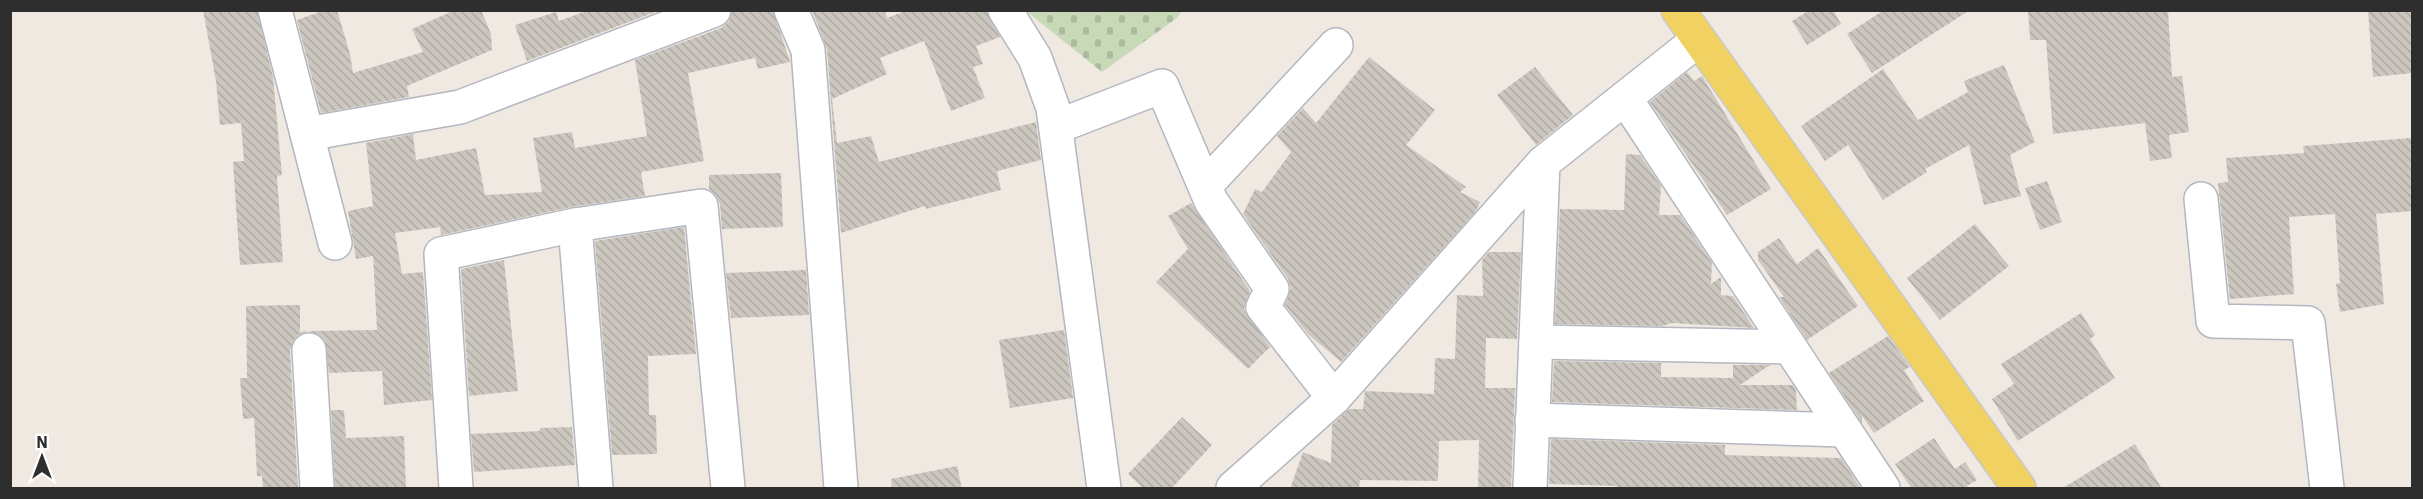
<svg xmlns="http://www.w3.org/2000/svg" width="2423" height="499" font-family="'IBM Plex Sans',sans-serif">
	<defs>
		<pattern id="cemetery-stones" width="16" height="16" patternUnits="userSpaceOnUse" patternTransform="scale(1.5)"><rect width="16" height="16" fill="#c8d9b8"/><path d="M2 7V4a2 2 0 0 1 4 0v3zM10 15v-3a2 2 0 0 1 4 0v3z" fill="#acbb9e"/></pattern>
		<pattern id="building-back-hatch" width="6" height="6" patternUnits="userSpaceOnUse" patternTransform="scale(1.5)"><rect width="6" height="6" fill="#cbc7bf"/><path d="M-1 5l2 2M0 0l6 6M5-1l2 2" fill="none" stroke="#afaba4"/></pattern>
	</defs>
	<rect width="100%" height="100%" fill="#efe9e1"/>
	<!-- cemetery -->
	<path fill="url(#cemetery-stones)" d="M1026,11L1182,10V11L1177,18L1102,72Z"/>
	<!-- building -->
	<g fill="url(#building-back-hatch)">
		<path d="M203,10H257L273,77L282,175L277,176L283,262L240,265L233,162L244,161L241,123L220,125L216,81Z"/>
		<path d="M325,10H337L350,54L353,73L423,52L412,29L455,10H481L491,34L492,50L407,86L409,97L321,113L297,20Z"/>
		<path d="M589,10H660L527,61L515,25L556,12L559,21Z"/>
		<path d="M773,10L790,62L758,69L755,58L688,73L704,161L641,172L645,196L571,207L441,235L440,227L395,233L402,274L423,272L432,400L384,405L382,371L329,373L325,340L318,334L309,331L377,330L373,256L356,259L348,211L373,206L366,143L413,134L416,160L476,148L485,195L542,192L533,138L572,132L575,148L647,136L635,60L721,28L729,21L732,11Z"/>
		<path d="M812,10H885L887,18L908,10H986L1000,37L976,46L983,64L973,67L985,98L951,111L924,41L880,58L887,74L832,99L837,143L871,136L879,162L1036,122L1041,160L997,171L1001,190L926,209L925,206L841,233L827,49Z"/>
		<path d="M1810,10H1833L1841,24L1807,45L1792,21Z"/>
		<path d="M1884,10H1970L1872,73L1847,34Z"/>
		<path d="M2028,10H2168L2172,77L2182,76L2189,132L2169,135L2172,158L2150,161L2145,123L2053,134L2046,40H2030Z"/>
		<path d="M2368,10H2412V73L2373,77Z"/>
		<path d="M1369,57L1435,110L1406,145L1466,187L1460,192L1480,202L1476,211L1341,362L1308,334L1285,305L1291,288L1288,279L1243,214L1255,189L1262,192L1291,152L1277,136L1303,108L1316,123Z"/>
		<path d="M2004,65L2035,142L2010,155L2021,196L1984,205L1969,145L1925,169L1927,172L1883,200L1848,145L1825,161L1801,126L1883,69L1918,120L1968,92L1964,81Z"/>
		<path d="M1535,67L1573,115L1536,145L1497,95Z"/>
		<path d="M1687,72L1694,81L1702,76L1771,189L1727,215L1650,102Z"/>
		<path d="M2412,138V211L2376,214L2384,304L2340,312L2336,284L2340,283L2335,214L2289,217L2294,294L2230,299L2218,183L2228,182L2226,158L2304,153L2303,146Z"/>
		<path d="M1626,154L1640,155L1661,186L1659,215H1680L1712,263L1711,284L1721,277V295L1733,296L1754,328L1672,323L1662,326L1555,324L1560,209L1624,210Z"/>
		<path d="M781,173L783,227L722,229L720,204L716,195L709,189V175Z"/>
		<path d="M2047,181L2062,222L2040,230L2025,188Z"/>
		<path d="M1191,203L1250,291L1244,309L1270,347L1248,369L1156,282L1188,249L1168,216Z"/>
		<path d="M1975,224L2009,266L1940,320L1907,278Z"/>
		<path d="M684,227L696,354L648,356L649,415H656L657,454L612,455L595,241Z"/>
		<path d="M1779,238L1797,264L1818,248L1858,306L1807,340L1779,297H1784L1758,260V252Z"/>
		<path d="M1489,252H1521L1517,339L1486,338L1485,388H1515L1511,489L1478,488L1479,440L1439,441L1438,481L1360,480L1359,489H1290L1303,452L1331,463L1332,425L1349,409H1363L1365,391L1434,394L1435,358L1455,359L1457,295L1483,296L1482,260Z"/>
		<path d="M504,260L518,391L469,396L461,269Z"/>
		<path d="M806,270L809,315L731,318L726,273Z"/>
		<path d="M300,305V332L307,331L298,335L293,341L290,351L298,489H263L262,476H257L254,418L243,419L240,378H247L246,306Z"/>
		<path d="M2081,313L2095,335L2090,339L2115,378L2018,441L1992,399L2014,384L2001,364Z"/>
		<path d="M1064,330L1073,398L1010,408L999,340Z"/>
		<path d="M1888,336L1910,367L1904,370L1924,401L1874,433L1862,416V423L1829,373Z"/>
		<path d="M1554,361L1661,363V377L1733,378V365H1770L1740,385H1793L1796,391L1797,410L1552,402Z"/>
		<path d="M331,410H344L346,438L404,436L406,489H335Z"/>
		<path d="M1182,417L1212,445L1171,489H1144L1128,474Z"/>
		<path d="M572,427L575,465L474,472L471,434L540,431V428Z"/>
		<path d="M1934,438L1955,469L1965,462L1977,480L1967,486L1969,489H1912L1895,464Z"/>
		<path d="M1551,439L1725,445V455L1841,458L1861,489H1617V486L1549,484Z"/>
		<path d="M2135,444L2162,489H2061Z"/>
		<path d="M957,466L962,489H892L891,479Z"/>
	</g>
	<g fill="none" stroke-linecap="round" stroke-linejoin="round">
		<!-- minor casing -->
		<g stroke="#b4b7c1" stroke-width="36">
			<g id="minor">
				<path d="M275,10L307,134L460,107L714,10"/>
				<path d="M791,10L808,50L841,488"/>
				<path d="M1005,10L1035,58L1053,108L1104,488"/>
				<path d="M1625,98L1883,488"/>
				<path d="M1056,127L1162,86L1211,201L1272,289L1263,307L1334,398"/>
				<path d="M307,134L335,243"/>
				<path d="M1205,186L1336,45"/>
				<path d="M2201,199L2213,321L2308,323L2327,488"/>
				<path d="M575,225L596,488"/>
				<path d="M1536,342L1789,347"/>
				<path d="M309,350L317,488"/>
				<path d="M1532,420L1844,430"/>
				<path d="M456,488L441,254L575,225L701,206L728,488"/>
				<path d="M1233,488L1334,398L1543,163L1698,40"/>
				<path d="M1530,488L1543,163"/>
			</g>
		</g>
		<!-- major casing -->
		<g stroke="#c9c9c9" stroke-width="36">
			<path id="major" d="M1678,10L2019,488"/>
		</g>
		<!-- minor -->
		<use href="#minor" stroke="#fff" stroke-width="33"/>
		<!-- major -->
		<use href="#major" stroke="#f2d163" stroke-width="33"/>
	</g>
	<!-- border -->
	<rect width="2423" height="499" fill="none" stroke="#2e2e2e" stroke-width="24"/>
	<!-- north arrow -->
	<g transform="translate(42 457)" stroke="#ffffff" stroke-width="4.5" paint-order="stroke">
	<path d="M0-4.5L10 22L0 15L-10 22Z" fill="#2e2e2e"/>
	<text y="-9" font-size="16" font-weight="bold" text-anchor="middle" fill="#2e2e2e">N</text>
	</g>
</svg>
